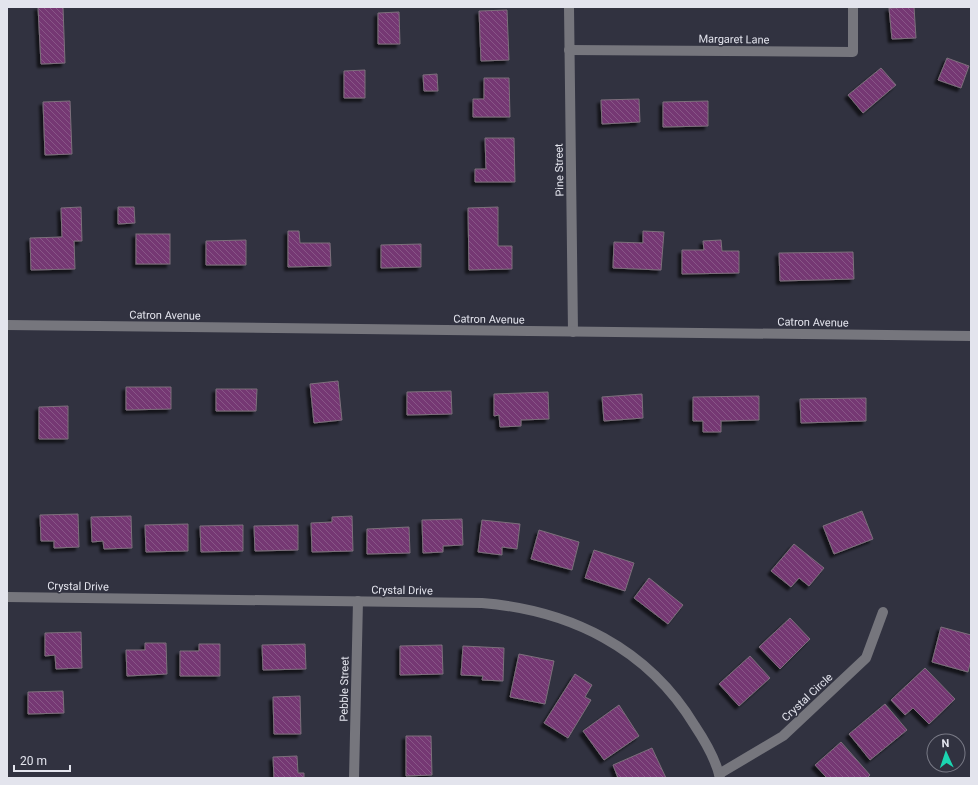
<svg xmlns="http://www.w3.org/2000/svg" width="978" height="785" font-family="Roboto,sans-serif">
	<defs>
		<pattern id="building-back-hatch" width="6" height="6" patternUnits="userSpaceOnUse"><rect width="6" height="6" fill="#753973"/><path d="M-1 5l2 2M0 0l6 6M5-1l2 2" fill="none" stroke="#885687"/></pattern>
		<filter id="shadow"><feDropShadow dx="-3.5" dy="3.5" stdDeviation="1" flood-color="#0009"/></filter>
	</defs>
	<rect width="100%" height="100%" fill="#313240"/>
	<!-- building -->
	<g fill="url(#building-back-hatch)" stroke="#7c6f7b" filter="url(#shadow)">
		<path d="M38,7H63L65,63L41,64Z"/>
		<path d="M914,7L916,38L892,39L889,8Z"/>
		<path d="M507,10L509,60L481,61L479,11Z"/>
		<path d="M399,12L400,44H378V13Z"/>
		<path d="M947,58L969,66L961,88L938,80Z"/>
		<path d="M881,68L896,85L863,113L848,95Z"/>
		<path d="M365,70V98H344V71Z"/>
		<path d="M437,74L438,91H424L423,75Z"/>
		<path d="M484,78H509L510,117H473V99H484Z"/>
		<path d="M639,99L640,122L602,124L601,100Z"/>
		<path d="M70,101L72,154L45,155L43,102Z"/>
		<path d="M708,101V126L663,127V102Z"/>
		<path d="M485,138H514L515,182H475V169H486Z"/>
		<path d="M81,207L82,241H74L75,269L31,270L30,238L62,237L61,208Z"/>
		<path d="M118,207H134L135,223L118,224Z"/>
		<path d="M498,207V246H512V269L469,270L468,208Z"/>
		<path d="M288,231H299L300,243H330L331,266L288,267Z"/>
		<path d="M643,231L664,232L661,270L613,268L614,242L643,243Z"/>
		<rect x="136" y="234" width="34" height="30"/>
		<path d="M246,240V265H206V241Z"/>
		<path d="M721,240L722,251H739V273L682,274V250H704L703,241Z"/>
		<path d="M421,244V267L381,268V245Z"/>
		<path d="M853,252L854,279L780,281L779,253Z"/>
		<path d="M338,381L342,420L314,423L310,384Z"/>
		<path d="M126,387H171V409L126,410Z"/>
		<path d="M216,389H257L256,411H216Z"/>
		<path d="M451,391L452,414L407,415V392Z"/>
		<path d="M548,392L549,419L521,420V426L500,427L499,415L494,416V394Z"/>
		<path d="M642,394L643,418L604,421L602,397Z"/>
		<path d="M759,396V420L721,421V432H703V421H693V397Z"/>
		<path d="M866,398V421L801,423L800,399Z"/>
		<path d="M68,406V439H39V407Z"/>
		<path d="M862,511L873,539L834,554L823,526Z"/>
		<path d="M78,514L79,547L54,548V541H41L40,515Z"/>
		<path d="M131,516L132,548L104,549L103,541L92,542L91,517Z"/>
		<path d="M352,516L353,551L312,552L311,523L332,522V517Z"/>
		<path d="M462,519L463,545L443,546V552L423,553L422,520Z"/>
		<path d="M482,520L520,524L517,549L502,547V555L478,552Z"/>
		<path d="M188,524V551L146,552L145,525Z"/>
		<path d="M243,525V551L201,552L200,526Z"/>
		<path d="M298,525V550L255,551L254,526Z"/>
		<path d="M409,527L410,553L367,554V529Z"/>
		<path d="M539,530L579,542L572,570L531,559Z"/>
		<path d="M794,544L824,568L809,586L799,578L791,587L771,571Z"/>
		<path d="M594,550L634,563L625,591L585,578Z"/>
		<path d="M649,578L683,605L668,624L634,598Z"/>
		<path d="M790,618L810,639L780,669L759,647Z"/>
		<path d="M941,627L971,635V660L968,672L932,662Z"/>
		<path d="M81,632L82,668L56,669L55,655L45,656V633Z"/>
		<path d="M145,643H166L167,674L127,676L126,650H145Z"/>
		<path d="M199,644H220V676H180V651H199Z"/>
		<path d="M305,644L306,669L263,670L262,645Z"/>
		<path d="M442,645L443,674L400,675V646Z"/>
		<path d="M463,646L504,648L503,681L482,680L483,676L461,675Z"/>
		<path d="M519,654L554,661L545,704L510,697Z"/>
		<path d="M750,656L770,678L739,706L719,684Z"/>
		<path d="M925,668L955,699L929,724L913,708L905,715L891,700Z"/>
		<path d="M575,674L592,685L585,697L591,700L568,738L544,723Z"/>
		<path d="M63,691L64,713L28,714V692Z"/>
		<path d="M300,696L301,734H274L273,697Z"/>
		<path d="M885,704L907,730L870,760L849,734Z"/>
		<path d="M619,705L639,736L604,760L583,731Z"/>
		<path d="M406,736H431L432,775L406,776Z"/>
		<path d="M841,742L870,775L867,778H827L815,765Z"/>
		<path d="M652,748L666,778H618L613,765Z"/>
		<path d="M297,756L298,773H304V778H274L273,757Z"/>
	</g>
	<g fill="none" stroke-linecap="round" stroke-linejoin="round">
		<!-- minor -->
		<g stroke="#76767d" stroke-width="10">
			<path d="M569,7L573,332"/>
			<path d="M569,50L853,52V7"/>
			<path d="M7,325L971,336"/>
			<path d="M7,597L482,603C570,610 648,648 695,726C705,741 716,760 720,778"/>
			<path d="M719,774L783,736L866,658L883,612"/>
			<path d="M354,778L358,601"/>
		</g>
	</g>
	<g text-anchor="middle" stroke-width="3" stroke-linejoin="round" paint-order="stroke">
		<!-- street labels -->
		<g font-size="11" fill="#e3e4ed" stroke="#313240">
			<text transform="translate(734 39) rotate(1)" y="4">Margaret Lane</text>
			<text transform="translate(559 170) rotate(-91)" y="4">Pine Street</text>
			<text transform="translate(165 315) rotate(1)" y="4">Catron Avenue</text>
			<text transform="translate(489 319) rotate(1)" y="4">Catron Avenue</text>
			<text transform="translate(813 322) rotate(1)" y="4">Catron Avenue</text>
			<text transform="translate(78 586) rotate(1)" y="4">Crystal Drive</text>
			<text transform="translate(402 590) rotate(1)" y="4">Crystal Drive</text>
			<text transform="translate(344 689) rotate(-89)" y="4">Pebble Street</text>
			<text transform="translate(807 697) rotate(-43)" y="4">Crystal Circle</text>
		</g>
	</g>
	<!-- border -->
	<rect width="978" height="785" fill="none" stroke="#e3e4ed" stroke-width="16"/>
	<!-- north arrow -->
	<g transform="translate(946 753) rotate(357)"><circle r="19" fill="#313240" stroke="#787985"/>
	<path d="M0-3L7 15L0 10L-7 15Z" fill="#1bd5b1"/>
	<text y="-6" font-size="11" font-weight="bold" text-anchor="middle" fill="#e3e4ed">N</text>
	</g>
	<!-- scale -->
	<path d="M14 765v6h56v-6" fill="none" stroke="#e3e4ed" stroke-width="2"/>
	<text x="20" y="765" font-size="12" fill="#e3e4ed" stroke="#313240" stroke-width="3" paint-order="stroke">20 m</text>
</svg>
